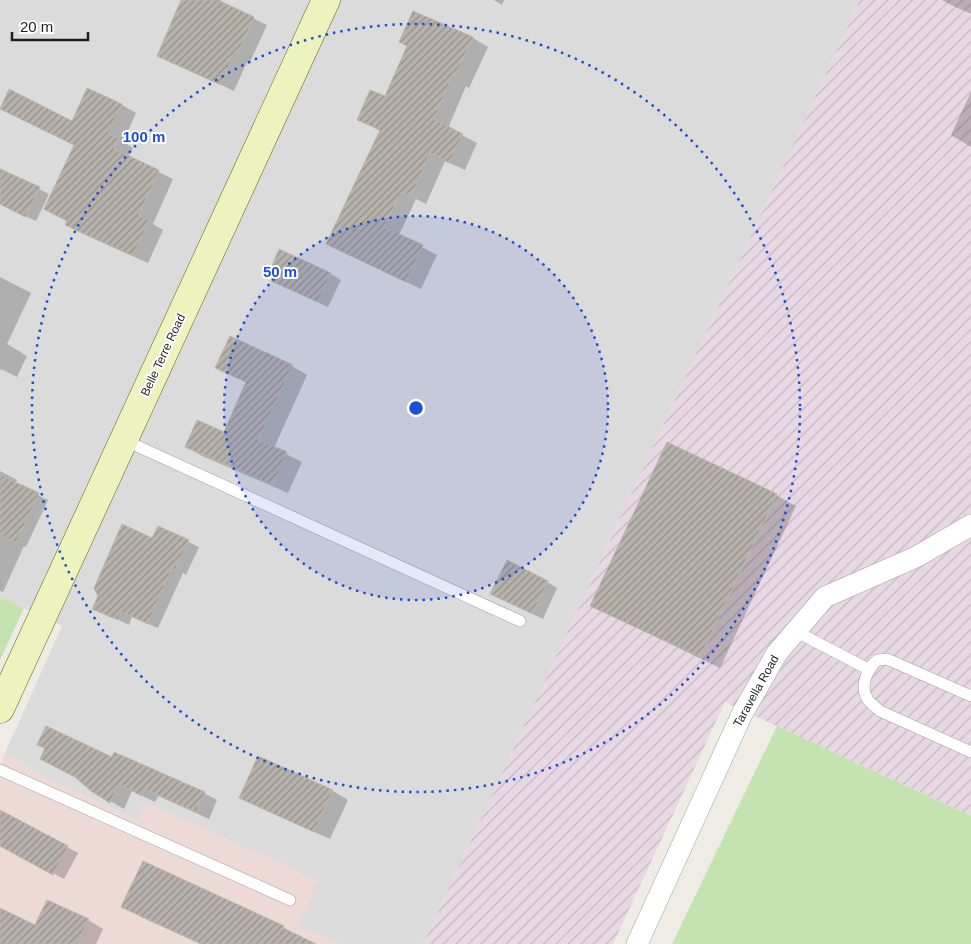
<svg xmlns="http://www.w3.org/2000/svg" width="971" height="944" font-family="Helvetica,sans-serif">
	<defs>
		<pattern id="industrial-furrows" width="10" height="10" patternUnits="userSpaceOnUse" patternTransform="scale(1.25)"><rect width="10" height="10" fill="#e7d8e3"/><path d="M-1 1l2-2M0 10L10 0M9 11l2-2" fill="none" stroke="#c6b9c2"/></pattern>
		<pattern id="building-hatch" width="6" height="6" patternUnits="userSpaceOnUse" patternTransform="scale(1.25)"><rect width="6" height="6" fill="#b7b2ab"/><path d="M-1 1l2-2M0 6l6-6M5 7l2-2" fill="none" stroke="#94908b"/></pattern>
	</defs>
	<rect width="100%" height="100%" fill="#eeece5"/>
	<!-- residential -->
	<path fill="#dcdbdb" d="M0,0H860L423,944H338L298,926L317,880L146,803L137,820L49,779L5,753L62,626L0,597Z"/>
	<!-- commercial -->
	<path fill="#edd9d6" d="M5,753L49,779L137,820L146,803L318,880L298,926L338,944H0V764Z"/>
	<!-- industrial -->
	<path fill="url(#industrial-furrows)" d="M860,0H971V816L725,702L613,944H423Z"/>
	<!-- grass -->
	<g fill="#c5e3b0">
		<path d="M0,597L24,608L0,660Z"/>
		<path d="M777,726L971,816V944H672Z"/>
	</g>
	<!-- shadow -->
	<g fill="#0003">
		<path d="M183,0H221L220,2L267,25L249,64L247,62L234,91L158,55Z"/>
		<path d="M494,0H504L502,5Z"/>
		<path d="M942,0H971V14L949,4Z"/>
		<path d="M414,12L473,38L488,47L469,88L466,86L448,128L477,143L465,170L445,161L426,204L416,199L399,235L437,255L421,289L342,252L327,244L380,131L358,119L386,98L408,46Z"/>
		<path d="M971,92V147L951,135Z"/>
		<path d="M122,105L136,113L123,142L133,148L128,157L173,179L153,224L163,230L148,263L81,233L67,225L75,145L72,123Z"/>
		<path d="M0,170L49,194L36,221L0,204Z"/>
		<path d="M331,274L341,280L328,307L282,286Z"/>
		<path d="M0,277L31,293L7,344L27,356L17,377L1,369L0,371Z"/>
		<path d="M292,366L307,375L274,448L302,462L288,493L202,456L187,447L224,433L247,383L217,367Z"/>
		<path d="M0,471L17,480L15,484L48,500L26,547L24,546L3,592L0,591Z"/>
		<path d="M776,495L796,506L720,668L612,616L592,605Z"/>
		<path d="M158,527L199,547L186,575L183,573L158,628L132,617L129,625L94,608L153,540Z"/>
		<path d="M547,582L557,588L543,619L492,594Z"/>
		<path d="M113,758L204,793L217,800L209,819L158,796L155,802L132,791L124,809L91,790Z"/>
		<path d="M259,758L333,791L348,800L330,839L256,806L241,797Z"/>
		<path d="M6,814L78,853L64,879L0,845V826Z"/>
		<path d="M143,862L283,927L313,944H200L141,917L123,906Z"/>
		<path d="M0,909L36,927L88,920L103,929L96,944H0Z"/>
	</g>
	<!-- building -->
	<g fill="url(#building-hatch)" stroke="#beb5a9">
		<path d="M181,0H218L254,17L236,57L233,56L221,85L157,56Z"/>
		<path d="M413,11L473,37L454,80L451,79L434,119L463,134L450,163L430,153L411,196L401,192L384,227L423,245L406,282L326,244L380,130L357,120L370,90L385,96L407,46L399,42Z"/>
		<path d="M87,88L122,104L108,134L119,138L114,149L159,170L139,215L149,221L133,256L65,225L67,221L44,209L74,145L0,109L9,89L72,121Z"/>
		<path d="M0,169L40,187L25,217L0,204Z"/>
		<path d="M279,249L331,273L318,302L271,281L276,270L271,268Z"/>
		<path d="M230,336L293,365L258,440L287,452L273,485L185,447L197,420L224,432L246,382L215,368Z"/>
		<path d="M667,442L777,494L700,657L590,606Z"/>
		<path d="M0,475L39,493L16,543L0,535Z"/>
		<path d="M122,524L152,538L158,526L189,540L175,570L172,568L148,624L122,612L118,620L92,609L98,596L94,588Z"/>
		<path d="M507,560L548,581L533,614L490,594Z"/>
		<path d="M46,726L112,757L114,752L205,792L196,812L145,789L142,796L119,784L110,803L91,791L75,777L40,759L45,748L37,745Z"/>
		<path d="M258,756L333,790L314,832L239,798Z"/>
		<path d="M0,810L68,846L53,875L0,846Z"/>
		<path d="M143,861L284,926L283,928L316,944H202L121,907Z"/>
		<path d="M47,900L89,919L77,944H0V908L35,925Z"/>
	</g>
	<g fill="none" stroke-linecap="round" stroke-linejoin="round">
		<!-- lane casing -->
		<g stroke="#a2a2a2" stroke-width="12">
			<g id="lane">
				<path d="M124,440L520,621"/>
				<path d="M797,632L868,669"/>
				<path d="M971,696L887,659L877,660C867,670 859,686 868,700C871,704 876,707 880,711L971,752"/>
				<path d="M0,770L290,900"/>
			</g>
		</g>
		<!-- street casing -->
		<g stroke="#a2a2a2" stroke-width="22">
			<path id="street" d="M637,944L742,714L777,653L825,597L916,557L971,525"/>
		</g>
		<!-- secondary casing -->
		<g stroke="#596b0f" stroke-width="29">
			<path id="secondary" d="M0,709L326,0"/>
		</g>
		<!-- lane -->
		<use href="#lane" stroke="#fff" stroke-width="11"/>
		<!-- street -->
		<use href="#street" stroke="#fff" stroke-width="21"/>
		<!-- secondary -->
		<use href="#secondary" stroke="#ecf3be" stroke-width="28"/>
	</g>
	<!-- distance rings -->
	<circle cx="416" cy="408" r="192" fill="#1d4ed8" fill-opacity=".12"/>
	<g fill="none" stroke="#1d4ed8" stroke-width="2.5" stroke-dasharray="2.5 5">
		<circle cx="416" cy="408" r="192"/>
		<circle cx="416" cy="408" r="384"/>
	</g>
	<g text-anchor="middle" stroke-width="4" stroke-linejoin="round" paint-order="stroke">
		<!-- street labels -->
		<g font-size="12" fill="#1e1e1e" stroke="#fff">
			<text transform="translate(163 355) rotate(-65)" y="4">Belle Terre Road</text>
			<text transform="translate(756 691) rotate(-61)" y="4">Taravella Road</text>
		</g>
	</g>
	<circle cx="416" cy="408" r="8" fill="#1d4ed8" stroke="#fff" stroke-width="2.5"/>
	<g font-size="15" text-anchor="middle" font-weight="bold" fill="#1d4ed8" stroke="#fff" stroke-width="4" stroke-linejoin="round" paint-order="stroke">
		<text x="144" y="142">100 m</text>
		<text x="280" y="277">50 m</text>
	</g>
	<!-- scale -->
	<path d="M12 32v8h76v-8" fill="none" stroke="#1e1e1e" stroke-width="2.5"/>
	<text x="20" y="32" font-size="15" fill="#1e1e1e" stroke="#ffffff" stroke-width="4" paint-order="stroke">20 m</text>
</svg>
